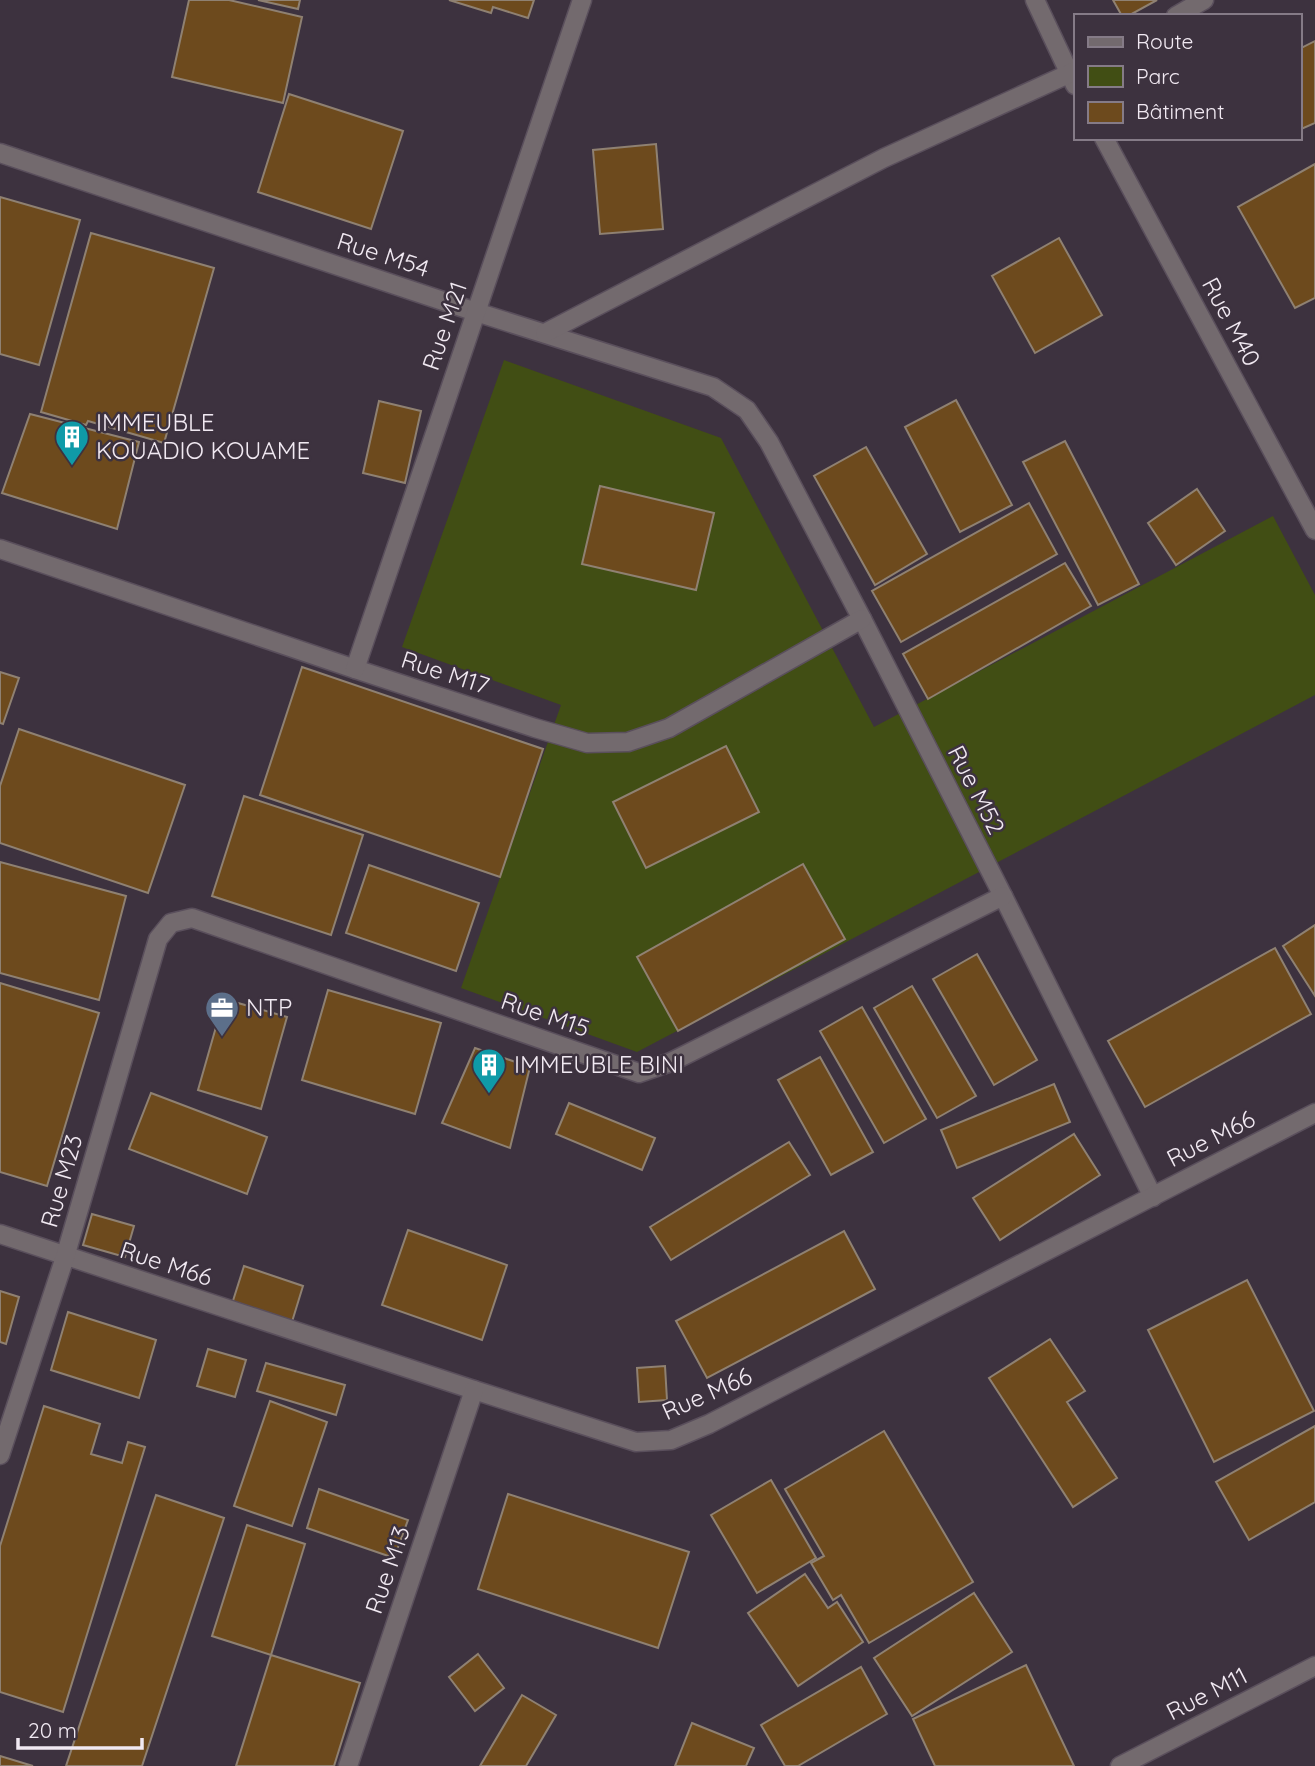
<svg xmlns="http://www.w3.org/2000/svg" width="1315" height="1766" font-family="Quicksand,sans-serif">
	<rect width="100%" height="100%" fill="#3d323f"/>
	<!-- green -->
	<path fill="#414e14" d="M504,360L721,438L874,727L1273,516L1315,595V695L637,1052L461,988L561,705L402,647Z"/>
	<!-- building -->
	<g fill="#6d4a1d" stroke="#8f8172" stroke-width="2">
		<path d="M189,0H229L302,17L283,103L172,77Z"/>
		<path d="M258,0H300L298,9Z"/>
		<path d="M449,0H534L528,18L493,7L491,13Z"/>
		<path d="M1113,0H1157L1128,16H1122Z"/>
		<path d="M1315,41V123L1299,130V49Z"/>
		<path d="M289,94L403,131L371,229L258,192Z"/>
		<path d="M656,144L663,229L600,234L593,150Z"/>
		<path d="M1315,164V298L1295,308L1238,207Z"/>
		<path d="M0,197L80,220L39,365L0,354Z"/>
		<path d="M91,233L214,268L164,443L88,421L86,425L41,412Z"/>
		<path d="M1059,238L1102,315L1035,353L992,276Z"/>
		<path d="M956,400L1012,505L960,532L905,427Z"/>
		<path d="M379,401L421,411L405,483L363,473Z"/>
		<path d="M30,414L139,442L117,529L2,493Z"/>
		<path d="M1065,441L1139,584L1098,605L1023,462Z"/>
		<path d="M866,447L927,554L875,585L814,476Z"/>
		<path d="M600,486L714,513L696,590L582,564Z"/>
		<path d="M1197,489L1225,531L1176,565L1148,523Z"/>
		<path d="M1029,503L1057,554L901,642L872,591Z"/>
		<path d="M1065,563L1091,606L928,699L903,654Z"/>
		<path d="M302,667L543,749L500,877L260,795Z"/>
		<path d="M0,672L19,678L3,724L0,723Z"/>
		<path d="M19,729L185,785L148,893L0,843V786Z"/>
		<path d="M726,746L759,812L646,868L613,802Z"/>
		<path d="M244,796L363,835L331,935L212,896Z"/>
		<path d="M0,862L126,896L99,1000L0,973Z"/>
		<path d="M803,864L845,939L678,1031L637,957Z"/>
		<path d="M369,865L479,903L456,971L346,933Z"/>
		<path d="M1315,925V996L1283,946Z"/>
		<path d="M1275,948L1311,1014L1145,1107L1108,1041Z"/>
		<path d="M977,954L1037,1060L994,1085L933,979Z"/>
		<path d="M0,983L99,1013L47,1186L0,1172Z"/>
		<path d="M912,986L976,1096L937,1118L874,1008Z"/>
		<path d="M328,990L441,1023L415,1114L302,1080Z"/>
		<path d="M224,999L287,1017L261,1109L198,1090Z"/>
		<path d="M862,1007L926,1119L884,1143L820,1031Z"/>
		<path d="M475,1048L530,1067L510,1148L442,1123Z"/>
		<path d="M820,1057L873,1152L831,1175L778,1080Z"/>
		<path d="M1054,1084L1070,1122L957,1168L941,1130Z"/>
		<path d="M151,1093L267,1137L247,1194L129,1149Z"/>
		<path d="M569,1103L655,1138L642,1170L556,1134Z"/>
		<path d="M1074,1134L1100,1175L1000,1240L973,1198Z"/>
		<path d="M789,1142L810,1175L671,1260L650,1227Z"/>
		<path d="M92,1214L134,1226L125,1257L83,1245Z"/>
		<path d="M408,1230L507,1265L482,1340L382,1305Z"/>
		<path d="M844,1231L875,1289L707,1378L676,1321Z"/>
		<path d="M244,1266L303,1286L291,1325L231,1307Z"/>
		<path d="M1247,1280L1314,1411L1214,1462L1148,1330Z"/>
		<path d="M0,1291L19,1297L6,1344L0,1342Z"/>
		<path d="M68,1312L156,1340L139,1398L51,1370Z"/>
		<path d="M1050,1339L1085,1391L1067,1402L1117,1478L1073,1507L989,1378Z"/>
		<path d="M208,1349L246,1360L235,1397L197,1386Z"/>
		<path d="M266,1363L345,1385L336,1415L257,1391Z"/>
		<path d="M665,1366L667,1400L639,1402L637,1368Z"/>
		<path d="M270,1401L327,1422L292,1526L234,1506Z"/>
		<path d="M44,1406L100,1424L91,1454L122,1463L128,1442L145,1447L63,1712L0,1692V1546Z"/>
		<path d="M1315,1426V1502L1249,1540L1216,1482Z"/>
		<path d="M884,1431L973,1582L869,1643L841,1595L833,1600L811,1563L824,1556L785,1489Z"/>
		<path d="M771,1480L816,1558L757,1593L711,1515Z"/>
		<path d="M319,1489L408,1520L394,1558L307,1528Z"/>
		<path d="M508,1494L689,1552L658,1648L478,1589Z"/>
		<path d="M156,1495L224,1518L142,1766H66Z"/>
		<path d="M247,1525L305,1544L271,1655L212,1636Z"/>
		<path d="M805,1574L828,1608L837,1602L863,1642L798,1686L748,1613Z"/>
		<path d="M974,1593L1012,1652L912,1716L874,1658Z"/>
		<path d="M478,1654L504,1688L475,1711L449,1677Z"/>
		<path d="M271,1655L360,1683L334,1766H236Z"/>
		<path d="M1026,1665L1074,1766H935L913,1719Z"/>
		<path d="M861,1667L887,1714L798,1766H785L761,1725Z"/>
		<path d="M522,1695L556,1715L526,1766H480Z"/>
		<path d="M692,1723L754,1748L746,1766H675Z"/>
		<path d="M0,1756L33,1766H0Z"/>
	</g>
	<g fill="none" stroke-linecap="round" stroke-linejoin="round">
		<!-- minor casing -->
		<g stroke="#5a4f5c" stroke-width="21">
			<g id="minor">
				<path d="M1035,0L1075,85"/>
				<path d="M1176,16L1204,0"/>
				<path d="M1104,138L1315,530"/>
				<path d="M0,153L476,312L713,387L747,410L769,442L862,619L1003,896L1153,1197"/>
				<path d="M545,333L884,158L1075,71"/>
				<path d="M0,549L355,669L535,728L587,743L628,742L669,728L862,619"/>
				<path d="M355,669L582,0"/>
				<path d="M0,1234L474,1390L636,1442L671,1440L709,1424L1315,1113"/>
				<path d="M0,1455L65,1257L158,939L171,923L192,918L639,1073L671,1062L1003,896"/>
				<path d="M348,1766L474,1390"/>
				<path d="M1120,1766L1315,1666"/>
			</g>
		</g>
		<!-- minor -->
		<use href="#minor" stroke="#736a6e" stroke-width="18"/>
	</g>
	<!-- icons -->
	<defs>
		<g id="building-pin" transform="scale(1.75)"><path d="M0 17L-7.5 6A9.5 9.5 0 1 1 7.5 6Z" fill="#0f9aa8" stroke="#3d323f"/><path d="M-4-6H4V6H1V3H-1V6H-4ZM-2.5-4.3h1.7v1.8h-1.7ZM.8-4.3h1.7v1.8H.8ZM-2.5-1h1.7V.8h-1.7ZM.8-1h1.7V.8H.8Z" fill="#fff"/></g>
		<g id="office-pin" transform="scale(1.75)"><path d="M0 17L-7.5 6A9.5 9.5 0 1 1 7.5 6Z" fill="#5c6f8a" stroke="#3d323f"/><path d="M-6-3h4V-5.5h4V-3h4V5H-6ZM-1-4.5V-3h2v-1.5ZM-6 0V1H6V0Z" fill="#fff"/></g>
	</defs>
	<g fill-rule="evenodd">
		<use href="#building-pin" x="72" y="437"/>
		<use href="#office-pin" x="222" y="1008"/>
		<use href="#building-pin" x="489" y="1065"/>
	</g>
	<g text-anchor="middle" stroke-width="5" stroke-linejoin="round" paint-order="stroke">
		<!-- street labels -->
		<g font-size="24" fill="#f1e9f2" stroke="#3d323f">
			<text transform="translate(383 255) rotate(18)" y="8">Rue M54</text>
			<text transform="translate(1231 322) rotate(62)" y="8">Rue M40</text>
			<text transform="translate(445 326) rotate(-71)" y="8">Rue M21</text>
			<text transform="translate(445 673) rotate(18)" y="8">Rue M17</text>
			<text transform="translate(976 790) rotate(63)" y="8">Rue M52</text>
			<text transform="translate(545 1015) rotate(19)" y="8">Rue M15</text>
			<text transform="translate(1211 1139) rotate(-27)" y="8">Rue M66</text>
			<text transform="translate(62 1181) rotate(-74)" y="8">Rue M23</text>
			<text transform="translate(166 1264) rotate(18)" y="8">Rue M66</text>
			<text transform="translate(707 1394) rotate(-24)" y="8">Rue M66</text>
			<text transform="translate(388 1570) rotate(-71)" y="8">Rue M13</text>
			<text transform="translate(1207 1694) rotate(-27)" y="8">Rue M11</text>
		</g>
		<!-- poi labels -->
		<g font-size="24" fill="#f1e9f2" stroke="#3d323f" text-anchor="start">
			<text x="96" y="431">IMMEUBLE<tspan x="96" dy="28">KOUADIO KOUAME</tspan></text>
			<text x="246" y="1016">NTP</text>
			<text x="514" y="1073">IMMEUBLE BINI</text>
		</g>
	</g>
	<!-- legend -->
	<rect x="1074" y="14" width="228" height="126" fill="#3d323f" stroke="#857b87" stroke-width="2"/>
	<rect x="1088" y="37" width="35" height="10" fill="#736a6e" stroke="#857b87" stroke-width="2"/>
	<text x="1136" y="49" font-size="21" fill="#f1e9f2">Route</text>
	<rect x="1088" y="66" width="35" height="21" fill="#414e14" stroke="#857b87" stroke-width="2"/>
	<text x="1136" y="84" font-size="21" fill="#f1e9f2">Parc</text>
	<rect x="1088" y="102" width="35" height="21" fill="#6d4a1d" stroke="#857b87" stroke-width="2"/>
	<text x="1136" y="119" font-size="21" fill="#f1e9f2">Bâtiment</text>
	<!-- scale -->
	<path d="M18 1738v10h124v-10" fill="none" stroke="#f1e9f2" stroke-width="3.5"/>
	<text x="28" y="1738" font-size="21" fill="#f1e9f2" stroke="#3d323f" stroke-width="5" paint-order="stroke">20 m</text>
</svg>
